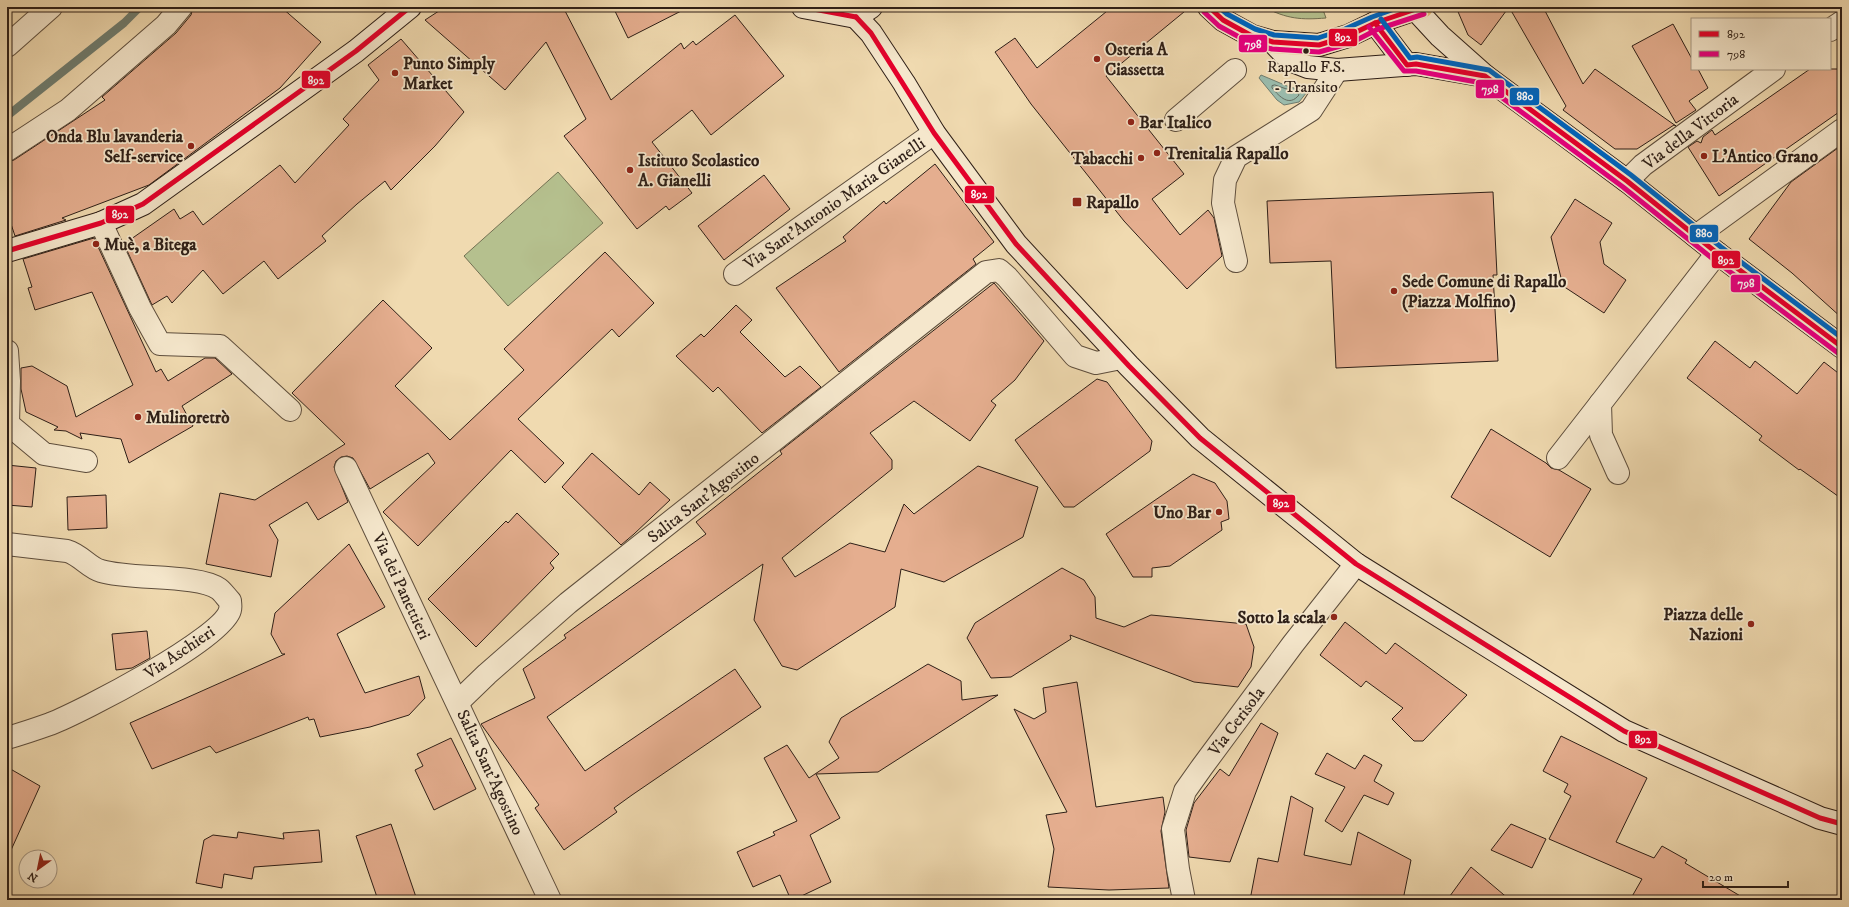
<svg xmlns="http://www.w3.org/2000/svg" width="1849" height="907" font-family="'IM FELL DW Pica',serif">
	<rect width="100%" height="100%" fill="#f0dab0"/>
	<filter id="stains"><feTurbulence type="fractalNoise" baseFrequency=".005" numOctaves="4"/><feColorMatrix values="0 0 0 0 .2 0 0 0 0 .09 0 0 0 0 .02 0 0 0 .5 -.17"/></filter>
	<radialGradient id="worn" r=".72"><stop offset=".6" stop-color="#630" stop-opacity="0"/><stop offset="1" stop-color="#630" stop-opacity=".3"/></radialGradient>
	<!-- green -->
	<g fill="#b5c08e" stroke="#727052">
		<path d="M1264,7H1322L1326,18C1301,20 1287,19 1264,7Z"/>
		<path d="M558,172L603,223L508,306L464,256Z"/>
	</g>
	<!-- water -->
	<path fill="#9abbac" stroke="#6f7d70" d="M1261,75L1287,86L1307,92L1299,102L1284,105L1277,100L1259,78Z"/>
	<g fill="none" stroke-linecap="round" stroke-linejoin="round">
		<!-- shore -->
		<path stroke="#646d62" stroke-width="1" d="M1275,85L1298,93L1299,95C1289,107 1280,97 1272,88V86Z"/>
		<!-- stream -->
		<path stroke="#6f7d70" stroke-width="8" d="M7,116L124,23L140,7"/>
	</g>
	<!-- building -->
	<g fill="#e5ae8f" stroke="#2e1f17">
		<path d="M193,7H281L321,42L280,88L149,185L62,218L66,220L15,236L11,224L7,225V162L14,160L105,100L102,97L176,33L191,15Z"/>
		<path d="M445,7H563L611,100L681,43L684,49L693,41L696,45L735,15L784,76L711,135L692,110L652,142L692,193L669,210L666,206L637,229L564,136L586,119L546,42L505,90L425,20Z"/>
		<path d="M613,7H689L628,38Z"/>
		<path d="M1112,7H1190L1106,76L1184,174L1152,199L1180,235L1208,210L1214,218L1222,256L1187,289L1124,221L1031,104L995,52L1015,38L1037,68Z"/>
		<path d="M1456,7H1543L1583,84L1595,69L1676,126L1674,125L1637,149H1615L1563,110L1566,106L1509,7L1481,45L1468,35Z"/>
		<path d="M1673,24L1692,59V69H1698L1708,88L1689,101L1696,110L1676,123L1632,46Z"/>
		<path d="M401,39L464,112L435,146L391,190L385,181L357,204L322,236L326,241L278,279L264,261L223,294L203,270L172,303L167,296L152,305L124,244L174,209L180,219L193,211L203,225L280,165L295,183L349,125L343,119L379,80L368,65Z"/>
		<path d="M1810,69H1842V110L1719,196L1688,147L1697,141L1701,143L1703,137L1712,130L1715,135Z"/>
		<path d="M1842,145V318L1792,273L1749,239L1791,182Z"/>
		<path d="M935,164L994,242L973,259L976,264L839,372L776,288L846,241L843,237L884,201L886,204Z"/>
		<path d="M764,175L790,209L724,260L698,226Z"/>
		<path d="M1493,192L1497,275H1493L1498,361L1336,368L1331,261L1270,263L1267,201Z"/>
		<path d="M1575,199L1612,223L1600,242L1604,264L1626,280L1604,313L1563,286L1551,237Z"/>
		<path d="M94,238L156,372L161,369L168,381L205,358H215L232,374L182,406L193,426L129,463L121,439L80,433L82,439L66,431L54,430L58,427L26,412L21,389V368L32,366L67,386L76,417L133,385L92,292L35,310L28,288L32,287L23,259Z"/>
		<path d="M605,252L654,303L619,337L612,329L518,419L564,463L545,483L511,450L418,546L383,512L435,463L428,453L370,489L353,458L347,456L341,457L336,461L334,467L348,502L318,520L307,502L269,525L278,540L271,577L206,564L220,493L255,500L345,444L292,393L383,300L432,348L395,386L450,440L524,370L504,349Z"/>
		<path d="M994,283L1044,341L1015,380L991,401L996,405L970,441L914,401L870,433L892,460V469L782,558L795,577L850,543L885,552L904,504L914,514L978,466L1038,487L1023,537L944,582L901,569L895,607L797,670L782,666L754,620L763,564L547,717L585,771L735,669L761,707L632,795L614,808L617,812L564,850L535,808L539,805L481,724L535,698L523,669L566,638L564,635L706,534L696,522L782,454L780,451Z"/>
		<path d="M736,305L752,320L740,332L785,377L800,366L821,387L762,433L718,387L713,392L676,356L701,334L704,337Z"/>
		<path d="M1715,341L1750,368L1755,361L1797,394L1824,362L1842,376V499L1800,469L1799,470L1759,440L1762,436L1687,378Z"/>
		<path d="M1097,379L1107,382L1152,441L1150,451L1074,507H1064L1015,440Z"/>
		<path d="M1491,429L1546,463L1551,468L1559,470L1591,489L1550,557L1451,497Z"/>
		<path d="M592,453L639,495L650,482L670,500L634,534L621,545L562,487Z"/>
		<path d="M7,465L36,468L32,507L7,505Z"/>
		<path d="M1193,474L1215,483L1227,501L1229,519L1221,522L1222,530L1170,566L1152,568V577H1133L1106,534Z"/>
		<path d="M106,495L107,528L68,530L67,497Z"/>
		<path d="M517,513L559,554L550,563L554,568L476,647L428,599L506,521L508,523Z"/>
		<path d="M349,544L385,607L337,634L365,693L419,676L425,698L409,715L370,727L320,737L314,719L309,720L308,717L216,753L210,746L152,769L130,723L285,654H282L271,634L275,613Z"/>
		<path d="M1062,568L1084,580L1095,597L1096,618L1124,627L1151,615L1246,624L1254,647L1251,667L1238,687L1194,682L1070,635L1071,639L1011,677L991,678L967,638L975,623Z"/>
		<path d="M1345,622L1386,654L1395,643L1467,695L1423,741H1414L1392,719L1403,708L1366,681L1361,687L1320,655Z"/>
		<path d="M147,631L150,658L132,668L116,670L112,634Z"/>
		<path d="M928,664L961,681L962,700L998,695L878,772L816,774L840,818L810,835L831,882L793,900H791L780,875L753,887L737,852L775,835L773,832L797,821L764,758L787,745L809,778L839,758L829,742L841,718Z"/>
		<path d="M1077,682L1096,807L1163,797L1165,812L1161,831L1169,888L1109,890L1048,887L1054,849L1046,815L1067,812L1014,709L1034,719L1046,712L1043,688Z"/>
		<path d="M1261,723L1278,733L1230,862L1189,857L1186,830L1194,803L1220,769L1229,776Z"/>
		<path d="M1561,736L1647,778L1616,842L1654,858L1662,846L1687,860L1685,863L1747,900H1630L1642,879L1549,839L1571,796L1564,792L1568,784L1543,771Z"/>
		<path d="M451,738L476,789L434,810L415,770L423,766L417,754Z"/>
		<path d="M1327,753L1355,769L1364,755L1382,765L1374,781L1394,793L1388,805L1364,795L1342,832L1325,821L1345,787L1315,774Z"/>
		<path d="M7,767L40,786L7,859Z"/>
		<path d="M1291,796L1313,808L1304,855L1351,865L1358,832L1411,860L1403,900H1250L1258,858L1278,862Z"/>
		<path d="M391,824L417,900H378L356,836Z"/>
		<path d="M1511,824L1546,839L1532,868L1491,850Z"/>
		<path d="M319,830L322,862L254,867L252,879L224,874L222,888L196,883L204,840L213,835L237,838L238,832L284,839L283,833Z"/>
		<path d="M1471,867L1510,900H1447Z"/>
	</g>
	<g fill="none" stroke-linecap="round" stroke-linejoin="round">
		<!-- street casing -->
		<g stroke="#5e4e3d" stroke-width="24">
			<g id="street">
				<path d="M1830,30L1842,22"/>
				<path d="M7,46L51,7"/>
				<path d="M1176,120L1235,70"/>
				<path d="M7,150L68,110L166,25L181,7"/>
				<path d="M1627,181L1643,165L1774,69"/>
				<path d="M101,223L140,308L160,344L220,346L290,410"/>
				<path d="M1696,236L1842,130"/>
				<path d="M1236,261L1223,203L1225,180L1236,157L1311,110L1337,70"/>
				<path d="M735,274L934,133"/>
				<path d="M7,351L9,381L8,424L44,454L86,461"/>
				<path d="M1558,458L1600,404"/>
				<path d="M346,468L550,900"/>
				<path d="M1618,473L1601,435L1600,404L1717,253"/>
				<path d="M7,544L67,551C81,555 89,568 101,571C130,580 198,574 219,589C223,592 226,597 230,601C230,603 231,607 230,610C223,639 81,712 50,724C36,729 21,734 7,738"/>
				<path d="M458,702L487,674L568,603L986,272L999,270L1007,277L1075,356L1096,363L1121,358"/>
				<path d="M1184,900L1178,869L1173,829L1185,791L1202,767L1293,644L1356,564"/>
			</g>
		</g>
		<!-- secondary casing -->
		<g stroke="#2e1f17" stroke-width="24">
			<g id="secondary">
				<path d="M803,7L856,17L871,7"/>
				<path d="M1416,10L1440,36L1485,76L1627,181L1717,253L1842,347"/>
				<path d="M856,17L871,33L904,83L934,133L1016,244L1129,366L1200,438L1356,564L1624,731L1820,818L1842,824"/>
				<path d="M1375,23L1407,65"/>
				<path d="M1273,42L1290,60L1308,67L1337,70L1416,64L1485,76"/>
				<path d="M7,251L101,223L143,204L356,51L410,7"/>
			</g>
		</g>
		<!-- primary casing -->
		<g stroke="#2e1f17" stroke-width="24">
			<path id="primary" d="M1209,7L1223,20L1252,36L1273,42L1319,45L1348,36L1375,23L1422,7"/>
		</g>
		<!-- street -->
		<use href="#street" stroke="#f5e7cc" stroke-width="22"/>
		<!-- secondary -->
		<use href="#secondary" stroke="#f5e7cc" stroke-width="22"/>
		<!-- primary -->
		<use href="#primary" stroke="#e8bd78" stroke-width="22"/>
		<!-- bus-1 casing -->
		<g stroke="#f5e7cc" stroke-width="8">
			<g id="bus-1">
				<path d="M803,7L856,17"/>
				<path d="M1209,7L1223,20L1252,36L1273,42L1319,45L1348,36L1375,23L1422,7"/>
				<path d="M856,17L871,33L934,133L1016,244L1129,366L1200,438L1356,564L1624,731L1820,818L1842,824"/>
				<path d="M1375,23L1407,65L1416,64L1485,76L1627,181L1717,253L1842,347"/>
				<path d="M7,251L101,223L143,204L356,51L410,7"/>
			</g>
		</g>
		<!-- bus-2 casing -->
		<g stroke="#f5e7cc" stroke-width="8">
			<g id="bus-2">
				<path d="M1204,12L1219,26L1250,43L1272,49L1319,52L1351,43L1378,29L1424,14"/>
				<path d="M1369,27L1404,71H1416L1482,83L1623,187L1713,259L1838,353"/>
			</g>
		</g>
		<!-- bus-3 casing -->
		<g stroke="#f5e7cc" stroke-width="8">
			<g id="bus-3">
				<path d="M1219,7L1227,14L1255,29L1274,35L1318,38L1345,29L1372,17L1400,7"/>
				<path d="M1381,19L1410,58L1417,57L1489,70L1631,175L1721,247L1842,338"/>
			</g>
		</g>
		<!-- bus-1 -->
		<use href="#bus-1" stroke="#e4002b" stroke-width="5"/>
		<!-- bus-2 -->
		<use href="#bus-2" stroke="#e5007d" stroke-width="5"/>
		<!-- bus-3 -->
		<use href="#bus-3" stroke="#0065bd" stroke-width="5"/>
	</g>
	<!-- markers -->
	<circle fill="#2e1f17" stroke="#f5e7cc" stroke-width="1.5" cx="1306" cy="51" r="3.5"/>
	<g fill="#8f2418" stroke="#f5e7cc" stroke-width="1.5">
		<circle cx="1097" cy="59" r="4"/>
		<circle cx="395" cy="73" r="4"/>
		<circle cx="1131" cy="122" r="4"/>
		<circle cx="191" cy="146" r="4"/>
		<circle cx="1157" cy="153" r="4"/>
		<circle cx="1704" cy="156" r="4"/>
		<circle cx="1141" cy="158" r="4"/>
		<circle cx="630" cy="170" r="4"/>
		<rect x="1072" y="197" width="10" height="10" rx="2"/>
		<circle cx="96" cy="244" r="4"/>
		<circle cx="1394" cy="291" r="4"/>
		<circle cx="138" cy="417" r="4"/>
		<circle cx="1219" cy="512" r="4"/>
		<circle cx="1334" cy="617" r="4"/>
		<circle cx="1751" cy="624" r="4"/>
	</g>
	<g text-anchor="middle" stroke-width="3.5" stroke-linejoin="round" paint-order="stroke">
		<!-- bus labels -->
		<g font-size="16" fill="#2e1f17" stroke="#f5e7cc">
			<text x="1306" y="72">Rapallo F.S.<tspan x="1306" dy="20">- Transito</tspan></text>
		</g>
		<!-- poi labels -->
		<g font-size="17" font-weight="bold" fill="#2e1f17" stroke="#f5e7cc" text-anchor="start">
			<text x="1105" y="55">Osteria A<tspan x="1105" dy="20">Ciassetta</tspan></text>
			<text x="403" y="69">Punto Simply<tspan x="403" dy="20">Market</tspan></text>
			<text x="1139" y="128">Bar Italico</text>
			<text x="183" y="142" text-anchor="end">Onda Blu lavanderia<tspan x="183" dy="20">Self-service</tspan></text>
			<text x="1165" y="159">Trenitalia Rapallo</text>
			<text x="1712" y="162">L'Antico Grano</text>
			<text x="1133" y="164" text-anchor="end">Tabacchi</text>
			<text x="638" y="166">Istituto Scolastico<tspan x="638" dy="20">A. Gianelli</tspan></text>
			<text x="1086" y="208">Rapallo</text>
			<text x="104" y="250">Muè, a Bitega</text>
			<text x="1402" y="287">Sede Comune di Rapallo<tspan x="1402" dy="20">(Piazza Molfino)</tspan></text>
			<text x="146" y="423">Mulinoretrò</text>
			<text x="1211" y="518" text-anchor="end">Uno Bar</text>
			<text x="1743" y="620" text-anchor="end">Piazza delle<tspan x="1743" dy="20">Nazioni</tspan></text>
			<text x="1326" y="623" text-anchor="end">Sotto la scala</text>
		</g>
		<!-- street labels -->
		<g font-size="17" fill="#2e1f17" stroke="#f5e7cc">
			<text transform="translate(1690 131) rotate(-37)" y="6">Via della Vittoria</text>
			<text transform="translate(834 203) rotate(-35)" y="6">Via Sant'Antonio Maria Gianelli</text>
			<text transform="translate(703 497) rotate(-38)" y="6">Salita Sant'Agostino</text>
			<text transform="translate(402 586) rotate(65)" y="6">Via dei Panettieri</text>
			<text transform="translate(179 652) rotate(-34)" y="6">Via Aschieri</text>
			<text transform="translate(1236 721) rotate(-53)" y="6">Via Cerisola</text>
			<text transform="translate(491 772) rotate(65)" y="6">Salita Sant'Agostino</text>
		</g>
	</g>
	<g stroke="#f5e7cc" stroke-width="1.5">
		<rect x="1328" y="28" width="30" height="19" rx="4" fill="#e4002b"/>
		<rect x="1238" y="34" width="30" height="19" rx="4" fill="#e5007d"/>
		<rect x="301" y="70" width="30" height="19" rx="4" fill="#e4002b"/>
		<rect x="1475" y="79" width="30" height="20" rx="4" fill="#e5007d"/>
		<rect x="1509" y="87" width="31" height="19" rx="4" fill="#0065bd"/>
		<rect x="964" y="185" width="31" height="19" rx="4" fill="#e4002b"/>
		<rect x="105" y="205" width="30" height="19" rx="4" fill="#e4002b"/>
		<rect x="1689" y="224" width="30" height="19" rx="4" fill="#0065bd"/>
		<rect x="1711" y="250" width="30" height="19" rx="4" fill="#e4002b"/>
		<rect x="1730" y="274" width="31" height="19" rx="4" fill="#e5007d"/>
		<rect x="1266" y="494" width="30" height="19" rx="4" fill="#e4002b"/>
		<rect x="1628" y="730" width="30" height="19" rx="4" fill="#e4002b"/>
	</g>
	<g font-size="11" text-anchor="middle" font-weight="bold" fill="#fff">
		<text x="1343" y="41">892</text>
		<text x="1253" y="48">798</text>
		<text x="316" y="84">892</text>
		<text x="1490" y="93">798</text>
		<text x="1525" y="100">880</text>
		<text x="979" y="198">892</text>
		<text x="120" y="218">892</text>
		<text x="1704" y="237">880</text>
		<text x="1726" y="264">892</text>
		<text x="1746" y="287">798</text>
		<text x="1281" y="507">892</text>
		<text x="1643" y="743">892</text>
	</g>
	<!-- margin -->
	<rect width="1849" height="907" fill="none" stroke="#f0dab0" stroke-width="24"/>
	<rect x="8" y="8" width="1833" height="891" fill="none" stroke="#2e1f17" stroke-width="2"/>
	<rect x="12" y="12" width="1825" height="883" fill="none" stroke="#2e1f17"/>
	<!-- legend -->
	<rect x="1691" y="18" width="140" height="52" fill="#f5e7cc" stroke="#a59784"/>
	<rect x="1699" y="31" width="20" height="6" fill="#e4002b" stroke="#a59784"/>
	<text x="1727" y="38" font-size="12" fill="#2e1f17">892</text>
	<rect x="1699" y="51" width="20" height="6" fill="#e5007d" stroke="#a59784"/>
	<text x="1727" y="58" font-size="12" fill="#2e1f17">798</text>
	<!-- north arrow -->
	<g transform="translate(38 869) rotate(213)"><circle r="19" fill="#f5e7cc" stroke="#a59784"/>
	<path d="M0-3L7 15L0 10L-7 15Z" fill="#8f2418"/>
	<text y="-6" font-size="11" font-weight="bold" text-anchor="middle" fill="#2e1f17">N</text>
	</g>
	<!-- scale -->
	<path d="M1703 881v6h85v-6" fill="none" stroke="#2e1f17" stroke-width="2"/>
	<text x="1709" y="881" font-size="12" fill="#2e1f17" stroke="#f5e7cc" stroke-width="3" paint-order="stroke">20 m</text>
	<rect width="100%" height="100%" filter="url(#stains)"/>
	<rect width="100%" height="100%" fill="url(#worn)"/>
</svg>
